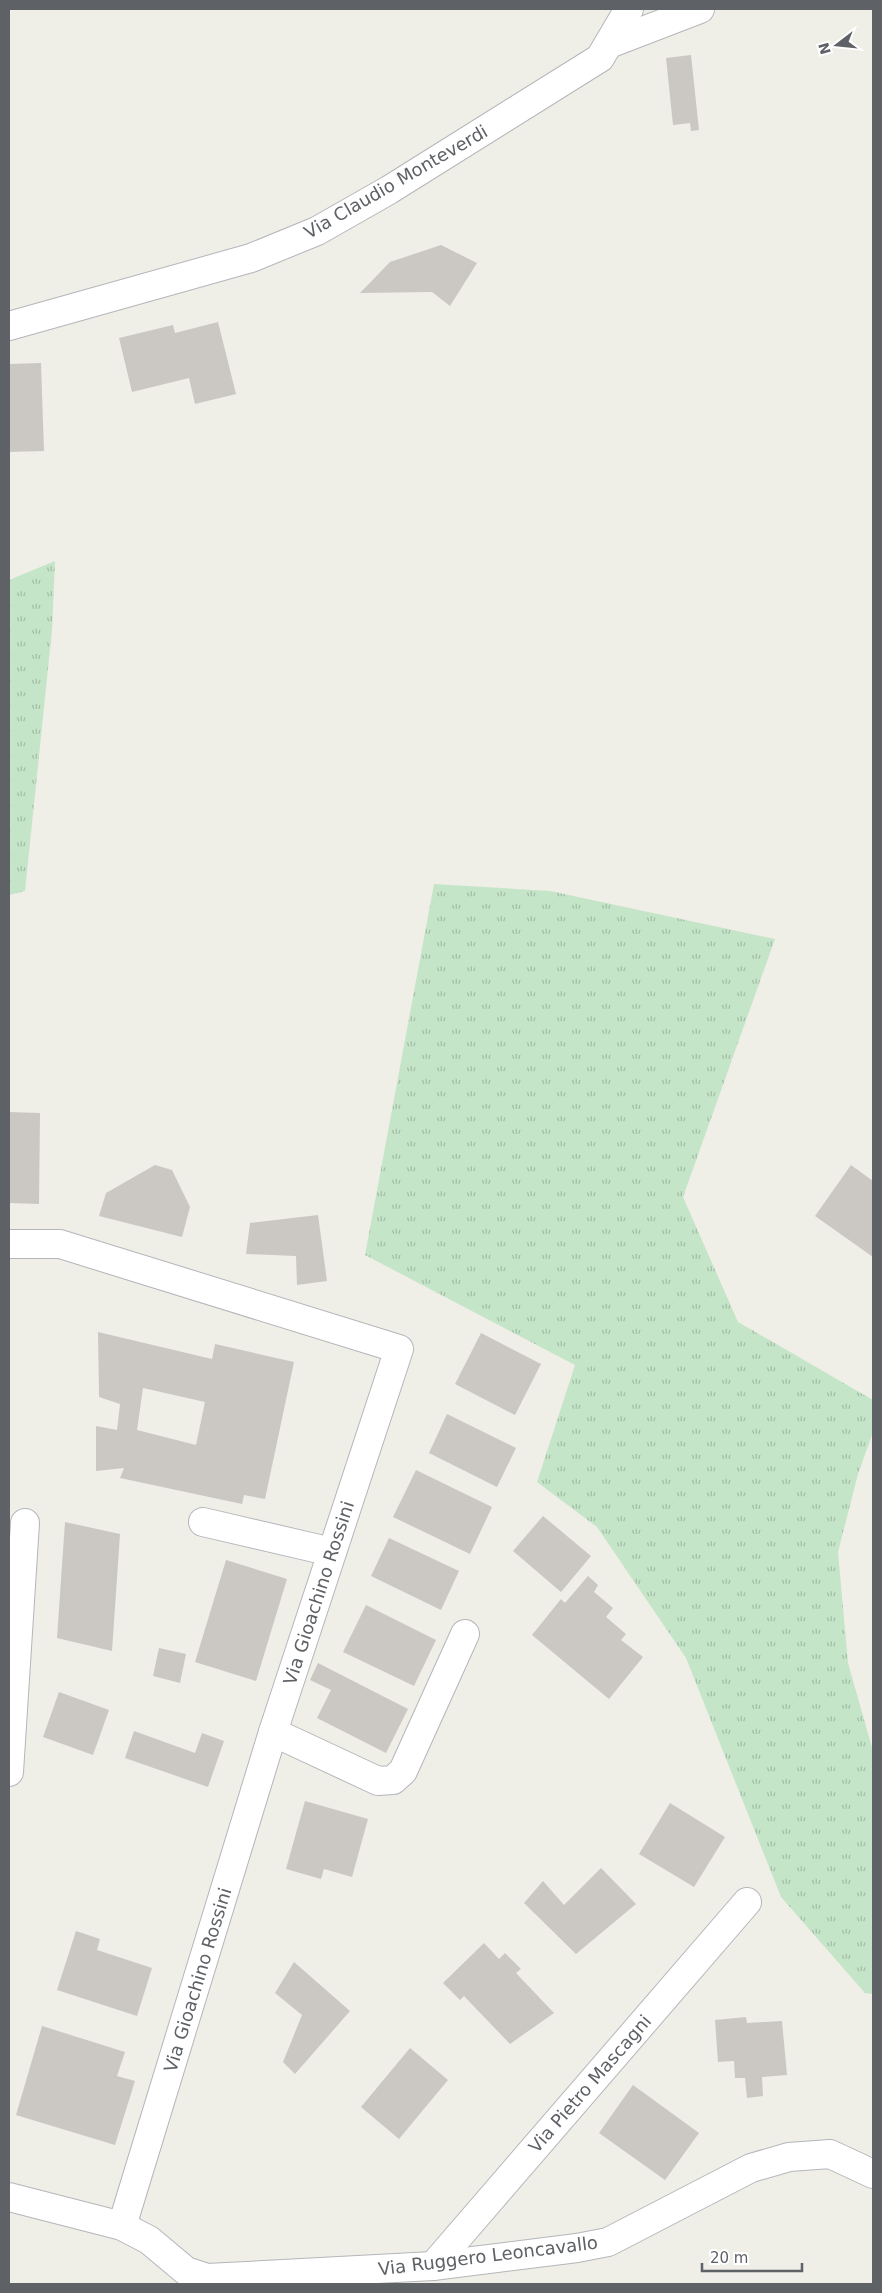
<svg xmlns="http://www.w3.org/2000/svg" width="882" height="2293" font-family="'DejaVu Sans',sans-serif">
	<defs>
		<pattern id="grass-tufts" width="24" height="20" patternUnits="userSpaceOnUse" patternTransform="scale(1.25)"><rect width="24" height="20" fill="#c5e5c8"/><path d="M3 7l-1-3M5 7V3M7 7l1-3M15 17l-1-3M17 17v-4M19 17l1-3" fill="none" stroke="#a3bda6"/></pattern>
	</defs>
	<rect width="100%" height="100%" fill="#efeee7"/>
	<!-- grass -->
	<g fill="url(#grass-tufts)">
		<path d="M55,561L52,630L25,891L9,895V580Z"/>
		<path d="M434,884L550,891L775,939L683,1197L738,1322L873,1400V1432L858,1474L838,1552L848,1663L873,1751V1994L865,1993L781,1897L686,1658L597,1527L537,1482L575,1365L365,1255Z"/>
	</g>
	<!-- building -->
	<g fill="#cbc8c4" fill-rule="evenodd">
		<path d="M691,55L699,130L691,131L690,123L673,125L666,58Z"/>
		<path d="M441,245L477,263L450,306L432,292L360,293L390,262Z"/>
		<path d="M218,322L236,394L195,404L189,378L132,392L119,338L173,325L175,333Z"/>
		<path d="M41,363L44,451L9,452V364Z"/>
		<path d="M9,1112L40,1113L39,1204L9,1203Z"/>
		<path d="M155,1165L172,1170L190,1207L182,1237L99,1216L106,1193Z"/>
		<path d="M851,1165L873,1181V1257L815,1216Z"/>
		<path d="M318,1215L327,1281L297,1285L296,1256L246,1254L250,1223Z"/>
		<path d="M98,1332L212,1359L215,1344L294,1362L265,1499L244,1495L242,1504L120,1478L124,1468L96,1471V1426L117,1430L120,1404L99,1397ZM143,1388L205,1402L196,1445L137,1430Z"/>
		<path d="M481,1333L541,1364L515,1415L455,1384Z"/>
		<path d="M447,1414L516,1448L497,1487L429,1453Z"/>
		<path d="M416,1470L492,1507L470,1554L393,1517Z"/>
		<path d="M543,1516L591,1556L561,1592L513,1551Z"/>
		<path d="M65,1522L120,1534L112,1651L57,1638Z"/>
		<path d="M389,1538L459,1571L441,1610L371,1576Z"/>
		<path d="M226,1560L287,1579L256,1681L195,1662Z"/>
		<path d="M588,1576L598,1585L594,1592L613,1608L606,1617L626,1634L621,1640L643,1657L609,1699L532,1635L561,1599L565,1603Z"/>
		<path d="M366,1605L436,1640L414,1686L343,1652Z"/>
		<path d="M159,1648L186,1654L180,1683L153,1676Z"/>
		<path d="M318,1663L408,1709L386,1753L317,1718L331,1690L310,1680Z"/>
		<path d="M59,1692L109,1710L93,1755L43,1737Z"/>
		<path d="M134,1731L195,1753L202,1733L224,1741L208,1787L125,1758Z"/>
		<path d="M305,1801L368,1819L352,1877L324,1869L321,1879L286,1869Z"/>
		<path d="M670,1803L725,1837L694,1887L639,1854Z"/>
		<path d="M601,1868L636,1904L576,1954L524,1903L543,1881L564,1905Z"/>
		<path d="M76,1931L100,1939L97,1950L152,1968L137,2016L57,1990Z"/>
		<path d="M484,1943L499,1959L505,1953L521,1969L516,1973L554,2013L510,2044L464,1996L460,2000L443,1983Z"/>
		<path d="M294,1962L350,2011L295,2074L283,2062L302,2015L275,1993Z"/>
		<path d="M746,2017L747,2023L782,2021L787,2075L762,2077L763,2096L747,2098L745,2078H735L734,2061L718,2062L715,2020Z"/>
		<path d="M42,2026L125,2052L117,2076L135,2081L115,2145L16,2115Z"/>
		<path d="M410,2048L448,2080L399,2139L361,2107Z"/>
		<path d="M633,2085L699,2133L665,2180L599,2133Z"/>
	</g>
	<g fill="none" stroke-linecap="round" stroke-linejoin="round">
		<!-- minor casing -->
		<g stroke="#b4b6ba" stroke-width="30">
			<g id="minor">
				<path d="M609,44L700,9"/>
				<path d="M9,326L251,258L317,231L389,190L600,58L629,9"/>
				<path d="M9,1244H60L399,1349L273,1732L122,2226"/>
				<path d="M203,1522L332,1552"/>
				<path d="M273,1732L378,1781L393,1780L403,1771L465,1634"/>
				<path d="M9,1772L25,1523"/>
				<path d="M9,2197L122,2226L149,2240L186,2271L207,2278L433,2266L577,2248L608,2242L751,2168L789,2157L830,2154L873,2174"/>
				<path d="M433,2266L747,1902"/>
			</g>
		</g>
		<!-- minor -->
		<use href="#minor" stroke="#fff" stroke-width="28"/>
	</g>
	<g text-anchor="middle" stroke-width="5" stroke-linejoin="round" paint-order="stroke">
		<!-- street labels -->
		<g font-size="18" fill="#5e6166" stroke="#fff">
			<text transform="translate(396 182) rotate(-30)" y="6">Via Claudio Monteverdi</text>
			<text transform="translate(319 1593) rotate(-72)" y="6">Via Gioachino Rossini</text>
			<text transform="translate(198 1980) rotate(-73)" y="6">Via Gioachino Rossini</text>
			<text transform="translate(590 2084) rotate(-49)" y="6">Via Pietro Mascagni</text>
			<text transform="translate(488 2256) rotate(-7)" y="6">Via Ruggero Leoncavallo</text>
		</g>
	</g>
	<!-- border -->
	<rect width="882" height="2293" fill="none" stroke="#5e6166" stroke-width="20"/>
	<!-- north arrow -->
	<g transform="translate(837 45) rotate(254)" stroke="#ffffff" stroke-width="4" paint-order="stroke">
	<path d="M0-4L9 19L0 12L-9 19Z" fill="#5e6166"/>
	<text y="-8" font-size="14" font-weight="bold" text-anchor="middle" fill="#5e6166">N</text>
	</g>
	<!-- scale -->
	<path d="M702 2263v8h100v-8" fill="none" stroke="#5e6166" stroke-width="2.5"/>
	<text x="710" y="2263" font-size="15" fill="#5e6166" stroke="#ffffff" stroke-width="4" paint-order="stroke">20 m</text>
</svg>
